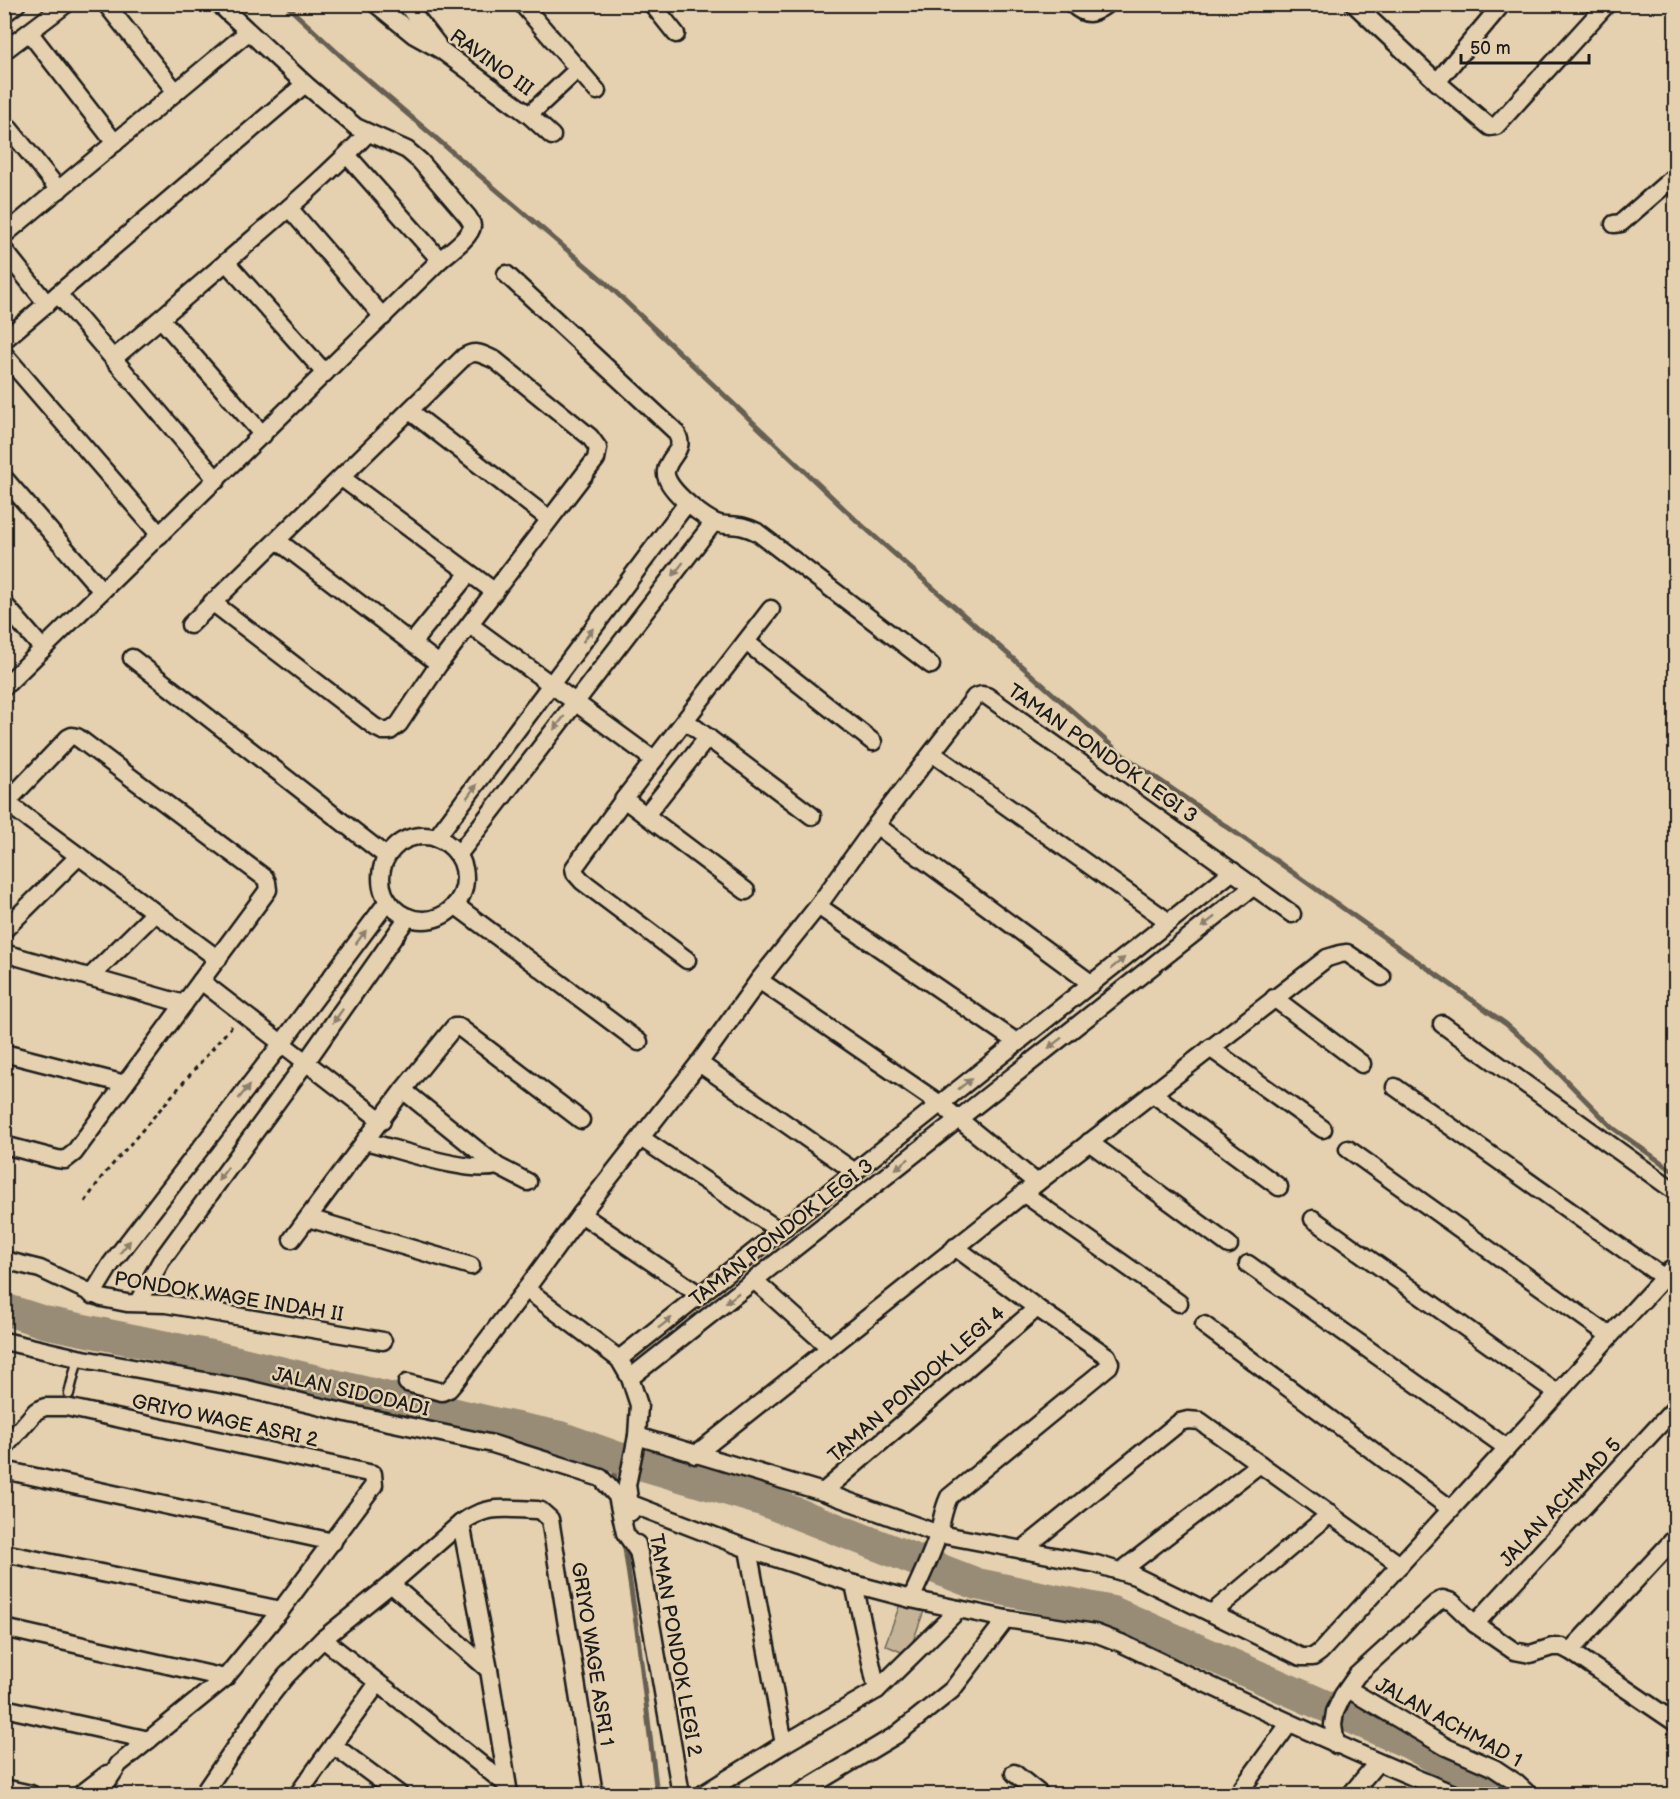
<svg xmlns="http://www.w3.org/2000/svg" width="1680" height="1799" font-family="'Balsamiq Sans',sans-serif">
	<rect width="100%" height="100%" fill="#e5d1af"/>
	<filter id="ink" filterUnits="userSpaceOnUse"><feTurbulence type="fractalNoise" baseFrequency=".0167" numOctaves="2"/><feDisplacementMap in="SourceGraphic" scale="12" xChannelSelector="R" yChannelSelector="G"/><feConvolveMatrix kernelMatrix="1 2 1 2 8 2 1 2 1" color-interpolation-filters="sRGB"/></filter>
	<g filter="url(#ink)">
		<!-- green -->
		<path fill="#c4b397" stroke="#70685a" stroke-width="1.5" d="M902,1599L925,1608L908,1655L885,1645Z"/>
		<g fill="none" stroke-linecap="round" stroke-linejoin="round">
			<!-- stream -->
			<g stroke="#665f53" stroke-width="5">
				<path d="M285,4L356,70L606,283L856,520L1120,753L1278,862L1506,1024L1541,1055L1613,1128L1676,1173"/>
				<path d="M614,1488L616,1457"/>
				<path d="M624,1542L638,1637L657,1794"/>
			</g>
			<!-- river -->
			<path stroke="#988c77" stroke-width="32" d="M4,1309L44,1322L221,1358L502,1425L560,1437L616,1457L765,1501L977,1584L1112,1612L1407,1742L1497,1791L1499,1794"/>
			<!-- service casing -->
			<g stroke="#1c1c1c" stroke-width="13">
				<path id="service" d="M69,1394L78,1358"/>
			</g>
			<!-- minor casing -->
			<g stroke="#1c1c1c" stroke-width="21">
				<g id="minor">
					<path d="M106,4L176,92"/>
					<path d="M376,4L414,35L441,50L529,115L552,136"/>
					<path d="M406,4L437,44"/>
					<path d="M522,4L597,91"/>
					<path d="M652,4L676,34"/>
					<path d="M1072,4C1086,17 1092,15 1107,4"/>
					<path d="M1354,4L1437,82L1490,127L1496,126L1607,4"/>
					<path d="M4,14L17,4"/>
					<path d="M29,32L115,143"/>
					<path d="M4,51L66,4"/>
					<path d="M1437,82L1502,4"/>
					<path d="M529,115L578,69"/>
					<path d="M4,122L59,190"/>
					<path d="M347,155L440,260"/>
					<path d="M289,208L383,317"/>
					<path d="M1614,224L1621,223L1676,175"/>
					<path d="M4,235L248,32"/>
					<path d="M4,250L47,304"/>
					<path d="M226,262L325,373"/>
					<path d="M506,274L674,430C689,449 669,454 666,471C663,487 700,514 712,521C722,527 733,524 744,527C748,528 753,530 757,532L931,665"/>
					<path d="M58,294L217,480"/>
					<path d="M161,319L263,435"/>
					<path d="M4,340L305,84"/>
					<path d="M4,354L160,535"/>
					<path d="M114,358C156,323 197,287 239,251C283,213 328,175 368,133"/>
					<path d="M410,411L549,519"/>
					<path d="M4,478L102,591"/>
					<path d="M342,478L495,592"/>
					<path d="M278,541L439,664"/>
					<path d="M4,604L43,649"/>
					<path d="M190,625L464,357C476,349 483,355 495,360L590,437L598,448L596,459L439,664L399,724L390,731H383L375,727L212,602"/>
					<path d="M470,625L654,760"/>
					<path d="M746,642L873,742"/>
					<path d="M412,643L469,573"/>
					<path d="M132,658L386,856"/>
					<path d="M4,687L440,260C448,253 471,237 472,226C472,222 470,221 468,217L420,161L407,150L356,127L305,84L219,4"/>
					<path d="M686,721L812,816"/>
					<path d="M932,753L1169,922"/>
					<path d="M624,799L746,891"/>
					<path d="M7,803L218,959"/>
					<path d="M4,805L68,738L72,736L77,737L265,878L267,882L268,890L74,1153L65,1160L57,1159L4,1145"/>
					<path d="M646,815L708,737"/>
					<path d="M876,825L1092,984"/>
					<circle cx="423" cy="878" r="42"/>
					<path d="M436,838L687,503"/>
					<path d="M458,855L714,522"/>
					<path d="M455,905L639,1042"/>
					<path d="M818,906L1018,1043"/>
					<path d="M4,930L79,856"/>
					<path d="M4,953L184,1004"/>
					<path d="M687,960L582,881L575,873L574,868L624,799L771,609"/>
					<path d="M90,977L155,913"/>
					<path d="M759,980L940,1104L1037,1183"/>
					<path d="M201,981L382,1121"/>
					<path d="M1274,998L1362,1064"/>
					<path d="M1442,1024L1676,1192"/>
					<path d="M1210,1048L1323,1129"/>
					<path d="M4,1053L125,1084"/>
					<path d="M699,1063L855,1172"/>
					<path d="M1395,1087L1663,1277"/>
					<path d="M403,1090L497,1166L528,1182"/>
					<path d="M1152,1093L1279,1187"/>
					<path d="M641,1138L780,1231"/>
					<path d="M365,1141C398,1149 467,1174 497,1166"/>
					<path d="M1089,1142L1229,1245"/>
					<path d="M1348,1149L1610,1336"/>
					<path d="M1023,1193L1179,1303"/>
					<path d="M581,1214L700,1295"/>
					<path d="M308,1218L471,1266"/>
					<path d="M1313,1219L1557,1393"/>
					<path d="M292,1239L403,1090L454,1027H459L581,1120"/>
					<path d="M4,1260L40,1269L102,1298L127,1303L166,1304L383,1341"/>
					<path d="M1248,1264L1507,1448"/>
					<path d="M754,1280L830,1348"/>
					<path d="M526,1289L619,1359L630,1378L639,1405L637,1436L627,1485L631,1512"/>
					<path d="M92,1295L111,1264L282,1043L388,901"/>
					<path d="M138,1302L161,1261L306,1062L408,917"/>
					<path d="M1204,1325L1451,1509"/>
					<path d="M4,1341L78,1358L243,1388L351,1414L493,1444L601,1478L617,1496L625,1533L639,1553"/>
					<path d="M619,1359L1233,871"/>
					<path d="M630,1378L1254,886"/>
					<path d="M407,1383L442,1392L449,1389L455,1382L526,1289L581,1214L699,1063L759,980L818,906L876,825L975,697L982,695L987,696L1292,914"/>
					<path d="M637,1436L823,1492L939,1534L1096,1564L1135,1576L1301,1657H1313L1320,1652L1676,1264"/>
					<path d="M4,1448L36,1411L45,1407H66L373,1474L374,1485L281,1610L225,1678L119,1764L99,1794"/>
					<path d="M695,1455L1037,1183L1327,958L1340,954L1347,953L1382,977"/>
					<path d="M4,1470L333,1542"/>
					<path d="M823,1492L1037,1308"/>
					<path d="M629,1503L748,1549L854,1584L911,1599L1006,1619L1095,1633L1121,1643C1231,1696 1341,1748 1454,1794"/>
					<path d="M461,1523L489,1670L509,1794"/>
					<path d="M637,1544L681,1794"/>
					<path d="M748,1549L784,1744"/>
					<path d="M1022,1550L1180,1422L1188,1420L1200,1421L1400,1565"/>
					<path d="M4,1553L281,1610"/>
					<path d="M1121,1571L1260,1464"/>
					<path d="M391,1584L489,1670"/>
					<path d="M854,1584L877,1690"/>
					<path d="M911,1599C920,1579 930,1559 937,1538C942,1523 942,1512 949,1497L1109,1366L1110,1363L1107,1356L1037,1308L955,1247"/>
					<path d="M1212,1613L1330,1514"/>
					<path d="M1475,1624L1676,1407"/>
					<path d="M4,1628L225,1678"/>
					<path d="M323,1639L507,1785"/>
					<path d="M1570,1651L1676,1537"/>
					<path d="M1348,1689L1446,1747L1494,1768L1515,1782L1528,1794"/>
					<path d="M4,1708L149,1740"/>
					<path d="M333,1745L399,1794"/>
					<path d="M1336,1745L1333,1725L1335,1712L1343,1695L1357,1675L1436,1603L1443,1599L1452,1602L1475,1624L1514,1651L1530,1654L1552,1647H1562L1570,1651L1676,1723"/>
					<path d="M1014,1773L1040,1794"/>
					<path d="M4,1788L31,1794"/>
					<path d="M81,1794L107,1774"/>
					<path d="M203,1794L268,1699L286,1676L323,1639L391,1584L461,1523C488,1504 505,1509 537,1510L541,1511L550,1519L594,1794"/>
					<path d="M298,1794L378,1683"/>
					<path d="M703,1794L784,1744L877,1690L953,1615L958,1609"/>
					<path d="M798,1794L896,1735L952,1690L1006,1619"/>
					<path d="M1238,1794L1289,1724"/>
					<path d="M1351,1794L1377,1763"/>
				</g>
			</g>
			<!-- path -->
			<path stroke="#1c1c1c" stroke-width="3" stroke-dasharray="4.5 4.5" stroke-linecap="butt" d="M85,1202L101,1178L232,1026"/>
			<!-- service -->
			<use href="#service" stroke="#e5d1af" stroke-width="8"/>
			<!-- minor -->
			<use href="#minor" stroke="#e5d1af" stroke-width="16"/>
		</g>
		<!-- one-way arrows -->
		<defs><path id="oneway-solid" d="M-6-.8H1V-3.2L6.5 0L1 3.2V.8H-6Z" transform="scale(1.5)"/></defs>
		<g fill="#8b806d">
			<use href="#oneway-solid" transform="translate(678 569) rotate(128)"/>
			<use href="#oneway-solid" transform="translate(588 635) rotate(-53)"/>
			<use href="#oneway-solid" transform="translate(559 723) rotate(128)"/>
			<use href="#oneway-solid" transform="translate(472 791) rotate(-53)"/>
			<use href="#oneway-solid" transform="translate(1208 922) rotate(142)"/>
			<use href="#oneway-solid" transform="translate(361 937) rotate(-53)"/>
			<use href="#oneway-solid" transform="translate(1118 963) rotate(-39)"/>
			<use href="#oneway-solid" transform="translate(338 1016) rotate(125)"/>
			<use href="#oneway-solid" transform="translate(1055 1043) rotate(142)"/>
			<use href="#oneway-solid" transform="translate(965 1084) rotate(-38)"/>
			<use href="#oneway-solid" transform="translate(244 1092) rotate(-52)"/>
			<use href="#oneway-solid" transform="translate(902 1164) rotate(142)"/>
			<use href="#oneway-solid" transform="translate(223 1174) rotate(126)"/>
			<use href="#oneway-solid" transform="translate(125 1247) rotate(-51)"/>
			<use href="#oneway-solid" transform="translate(732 1298) rotate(142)"/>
			<use href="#oneway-solid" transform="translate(665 1323) rotate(-38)"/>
		</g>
	</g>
	<g text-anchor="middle" stroke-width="5" stroke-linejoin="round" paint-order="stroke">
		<!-- street labels -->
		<g font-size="20" fill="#1c1c1c" stroke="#e5d1af">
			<text transform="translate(492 62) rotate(36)" y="7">RAVINO III</text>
			<text transform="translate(1103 753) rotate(35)" y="7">TAMAN PONDOK LEGI 3</text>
			<text transform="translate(781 1232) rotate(-38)" y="7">TAMAN PONDOK LEGI 3</text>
			<text transform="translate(229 1296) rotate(9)" y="7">PONDOK WAGE INDAH II</text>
			<text transform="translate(916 1384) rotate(-41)" y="7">TAMAN PONDOK LEGI 4</text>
			<text transform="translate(351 1391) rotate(13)" y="7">JALAN SIDODADI</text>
			<text transform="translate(225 1420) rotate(12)" y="7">GRIYO WAGE ASRI 2</text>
			<text transform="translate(1560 1502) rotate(-47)" y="7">JALAN ACHMAD 5</text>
			<text transform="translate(676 1645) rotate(80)" y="7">TAMAN PONDOK LEGI 2</text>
			<text transform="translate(593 1654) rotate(81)" y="7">GRIYO WAGE ASRI 1</text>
			<text transform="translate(1449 1722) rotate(29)" y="7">JALAN ACHMAD 1</text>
		</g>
	</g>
	<!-- margin -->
	<rect width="1680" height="1799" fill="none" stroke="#e5d1af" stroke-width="24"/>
	<rect x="12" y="12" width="1656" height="1775" fill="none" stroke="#1c1c1c" stroke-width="2" filter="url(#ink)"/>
	<!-- scale -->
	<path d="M1461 54v9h128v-9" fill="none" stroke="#1c1c1c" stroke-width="3"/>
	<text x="1470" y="54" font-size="18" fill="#1c1c1c" stroke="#e5d1af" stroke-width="4.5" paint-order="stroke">50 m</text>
</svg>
